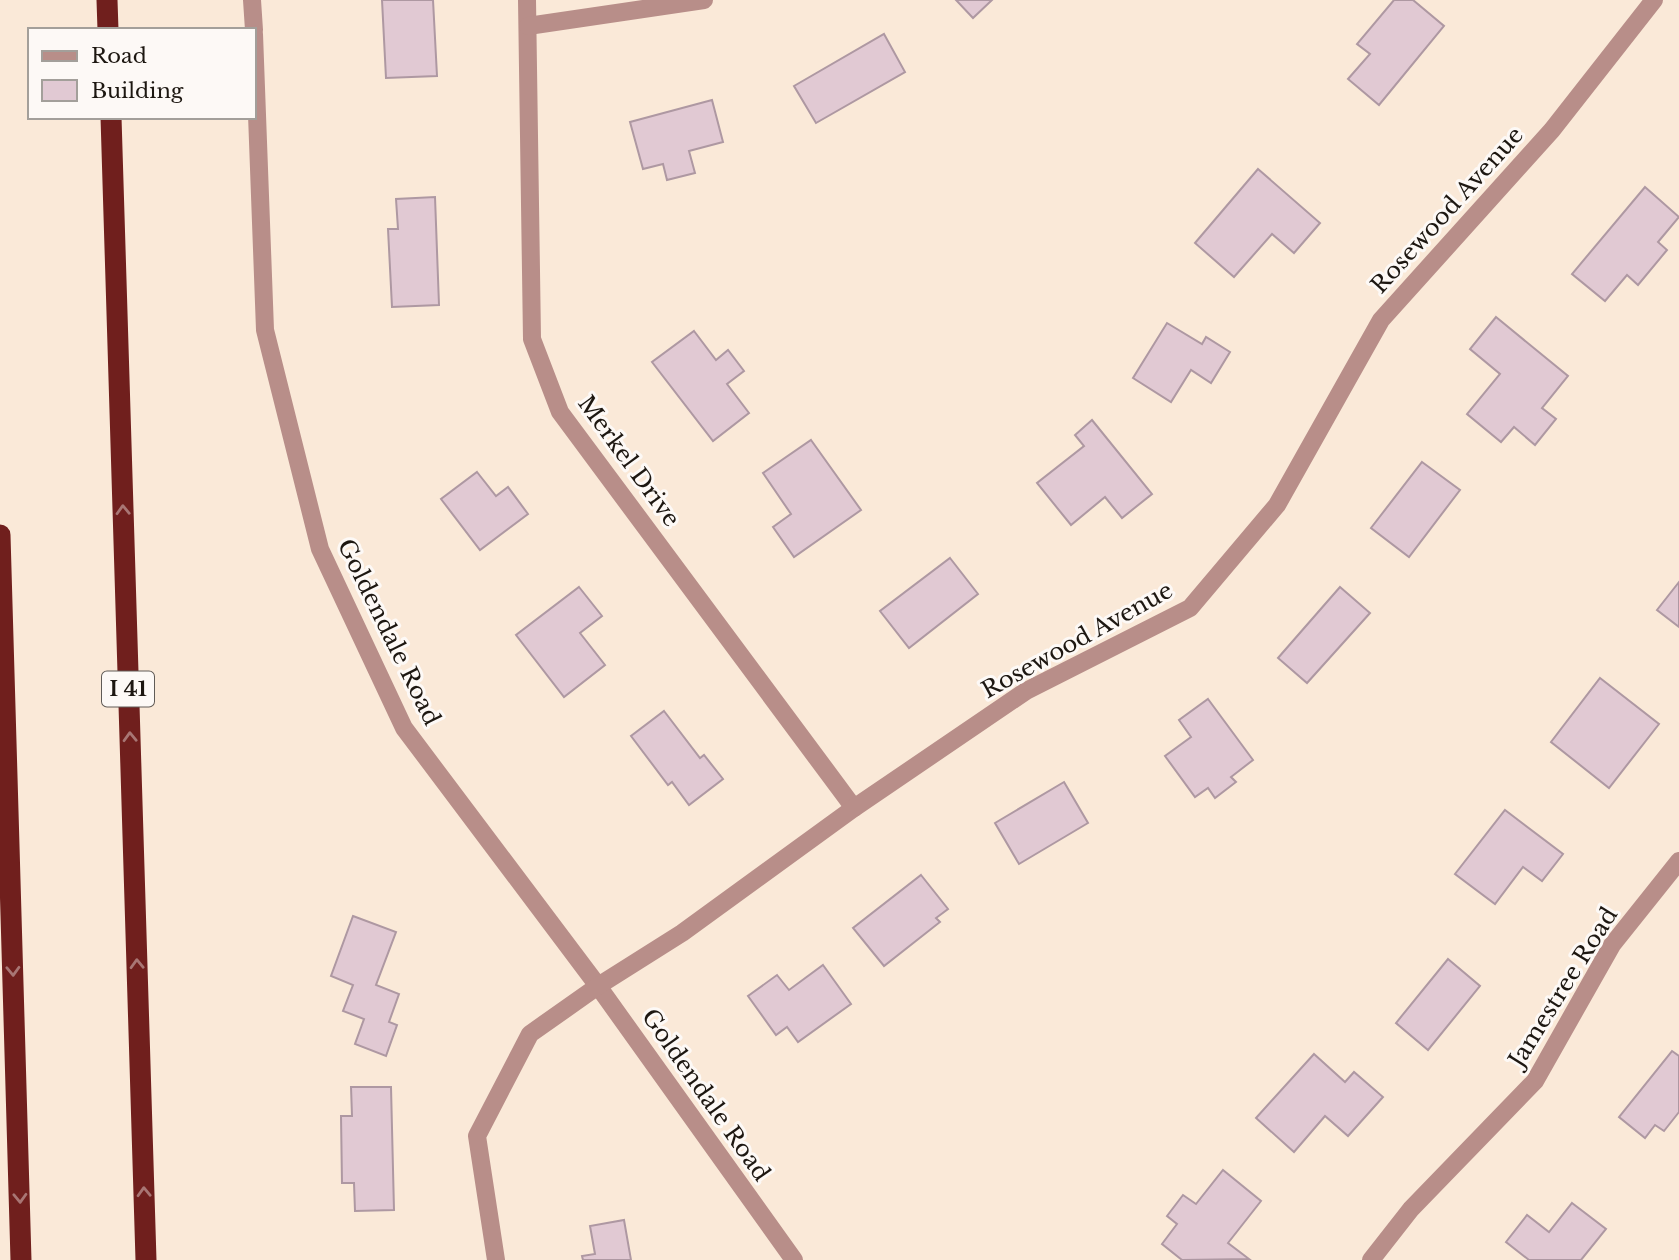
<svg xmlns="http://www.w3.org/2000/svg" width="1679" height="1260" font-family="'Libre Baskerville',serif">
	<rect width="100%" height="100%" fill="#fae9d8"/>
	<!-- building -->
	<g fill="#e1c9d3" stroke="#ae98a2" stroke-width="2">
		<path d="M382,0H433L437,76L386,78Z"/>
		<path d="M956,0H992L973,18Z"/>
		<path d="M1394,0H1413L1444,26L1379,105L1348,79L1370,54L1357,44Z"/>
		<path d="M884,34L905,72L816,123L794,86Z"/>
		<path d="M712,100L723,142L689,151L695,173L667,180L663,164L643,169L630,122Z"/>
		<path d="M1258,169L1320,223L1294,253L1272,234L1234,277L1195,243Z"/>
		<path d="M1645,187L1679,217L1658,242L1667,250L1638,285L1627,275L1605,301L1572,274Z"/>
		<path d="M435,197L439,305L392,307L388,229H398L396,199Z"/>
		<path d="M1496,317L1568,376L1542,408L1556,419L1535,445L1514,427L1501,442L1467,414L1500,374L1470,349Z"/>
		<path d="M1167,323L1202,344L1206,337L1230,352L1211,383L1191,370L1171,402L1133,378Z"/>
		<path d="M694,331L716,360L728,350L744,371L727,384L749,413L713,441L652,362Z"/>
		<path d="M1092,420L1152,494L1122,518L1105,497L1071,525L1037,483L1084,446L1075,435Z"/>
		<path d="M811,440L861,510L794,557L773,527L791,514L763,473Z"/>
		<path d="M1422,462L1460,490L1409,557L1371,528Z"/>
		<path d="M477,472L496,496L508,487L528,514L480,550L441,499Z"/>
		<path d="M950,558L978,594L909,648L880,611Z"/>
		<path d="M1679,582V627L1657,610Z"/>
		<path d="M579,587L602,616L580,633L605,665L564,697L516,635Z"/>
		<path d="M1340,587L1370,613L1307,683L1278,658Z"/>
		<path d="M1600,678L1659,724L1609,788L1551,742Z"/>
		<path d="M1208,699L1253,760L1231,777L1236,782L1215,798L1208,788L1195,797L1165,756L1191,737L1179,720Z"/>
		<path d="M664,711L700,758L704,755L723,779L689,805L672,782L668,785L631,736Z"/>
		<path d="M1064,782L1088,823L1019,864L995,823Z"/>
		<path d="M1505,810L1563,854L1542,881L1523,867L1495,904L1455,874Z"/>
		<path d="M921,875L948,909L936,918L940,922L884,966L853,928Z"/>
		<path d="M353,916L396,932L376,985L399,994L389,1022L397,1025L386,1056L355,1044L364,1019L343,1011L353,985L331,976Z"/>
		<path d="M1448,959L1480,986L1428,1050L1396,1023Z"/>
		<path d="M823,965L851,1004L798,1042L787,1027L776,1035L748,996L777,975L789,990Z"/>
		<path d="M1672,1051L1679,1056V1112L1664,1131L1655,1125L1645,1138L1619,1117Z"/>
		<path d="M1314,1054L1345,1082L1354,1072L1383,1097L1348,1136L1325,1116L1294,1152L1256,1118Z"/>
		<path d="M351,1087H391L394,1210L355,1211L354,1183H342L341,1116H352Z"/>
		<path d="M1223,1170L1261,1201L1228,1243L1249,1259L1182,1260L1162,1244L1177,1224L1167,1216L1183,1195L1196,1204Z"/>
		<path d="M1572,1203L1606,1229L1581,1260H1529L1506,1242L1527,1215L1549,1232Z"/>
		<path d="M624,1220L631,1260H583L582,1256L595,1254L590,1226Z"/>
	</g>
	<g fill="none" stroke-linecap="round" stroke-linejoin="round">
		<!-- minor -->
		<g stroke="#b88e89" stroke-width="18">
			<path d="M252,0L254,30"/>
			<path d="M527,0L532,339L560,412L854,808"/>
			<path d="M528,26L704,0"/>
			<path d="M254,34L265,330L320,549L404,728L598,986L794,1260"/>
			<path d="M496,1260L477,1136L530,1034L598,986L682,933L854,808L1026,691L1190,608L1277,505L1381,320L1552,130L1654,0"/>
			<path d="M1371,1260L1411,1209L1535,1081L1612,945L1679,861"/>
		</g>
		<!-- motorway -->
		<g stroke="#701f1d" stroke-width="21">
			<path d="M107,0L108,30"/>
			<path d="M111,117L146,1260"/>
			<path d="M0,535L21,1260"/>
		</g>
	</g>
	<!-- one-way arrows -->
	<defs><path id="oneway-chevron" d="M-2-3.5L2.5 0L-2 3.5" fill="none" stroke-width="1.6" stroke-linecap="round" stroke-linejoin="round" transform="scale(1.75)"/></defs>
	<g stroke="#a87674">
		<use href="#oneway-chevron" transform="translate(123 510) rotate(-92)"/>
		<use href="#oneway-chevron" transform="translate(130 737) rotate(-92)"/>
		<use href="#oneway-chevron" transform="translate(137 964) rotate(-92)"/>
		<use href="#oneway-chevron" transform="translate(13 971) rotate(88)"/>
		<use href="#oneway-chevron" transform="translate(144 1192) rotate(-92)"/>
		<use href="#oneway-chevron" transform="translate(20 1198) rotate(88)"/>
	</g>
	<g text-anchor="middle" stroke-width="6" stroke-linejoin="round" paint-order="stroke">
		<!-- shield labels -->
		<rect fill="#fdf9f6" stroke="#605b56" stroke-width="2" x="102" y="671.5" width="52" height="35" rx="5"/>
		<g font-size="21" font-weight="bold" fill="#1d1711">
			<text x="128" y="696">I 41</text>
		</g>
		<!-- street labels -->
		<g font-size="23" fill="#1d1711" stroke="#fdf9f6">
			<text transform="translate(1447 210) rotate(-48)" y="8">Rosewood Avenue</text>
			<text transform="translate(629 461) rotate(54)" y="8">Merkel Drive</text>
			<text transform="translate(389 632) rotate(64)" y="8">Goldendale Road</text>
			<text transform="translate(1077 640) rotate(-29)" y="8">Rosewood Avenue</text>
			<text transform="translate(1563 987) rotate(-58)" y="8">Jamestree Road</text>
			<text transform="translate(706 1095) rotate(55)" y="8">Goldendale Road</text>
		</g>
	</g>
	<!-- legend -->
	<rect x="28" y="28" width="228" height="91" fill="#fdf9f6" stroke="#a39f9a" stroke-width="2"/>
	<rect x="42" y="51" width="35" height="10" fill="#b88e89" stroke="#a39f9a" stroke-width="2"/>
	<text x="91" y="63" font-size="21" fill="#1d1711">Road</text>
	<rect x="42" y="80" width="35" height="21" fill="#e1c9d3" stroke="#a39f9a" stroke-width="2"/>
	<text x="91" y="98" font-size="21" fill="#1d1711">Building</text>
</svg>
